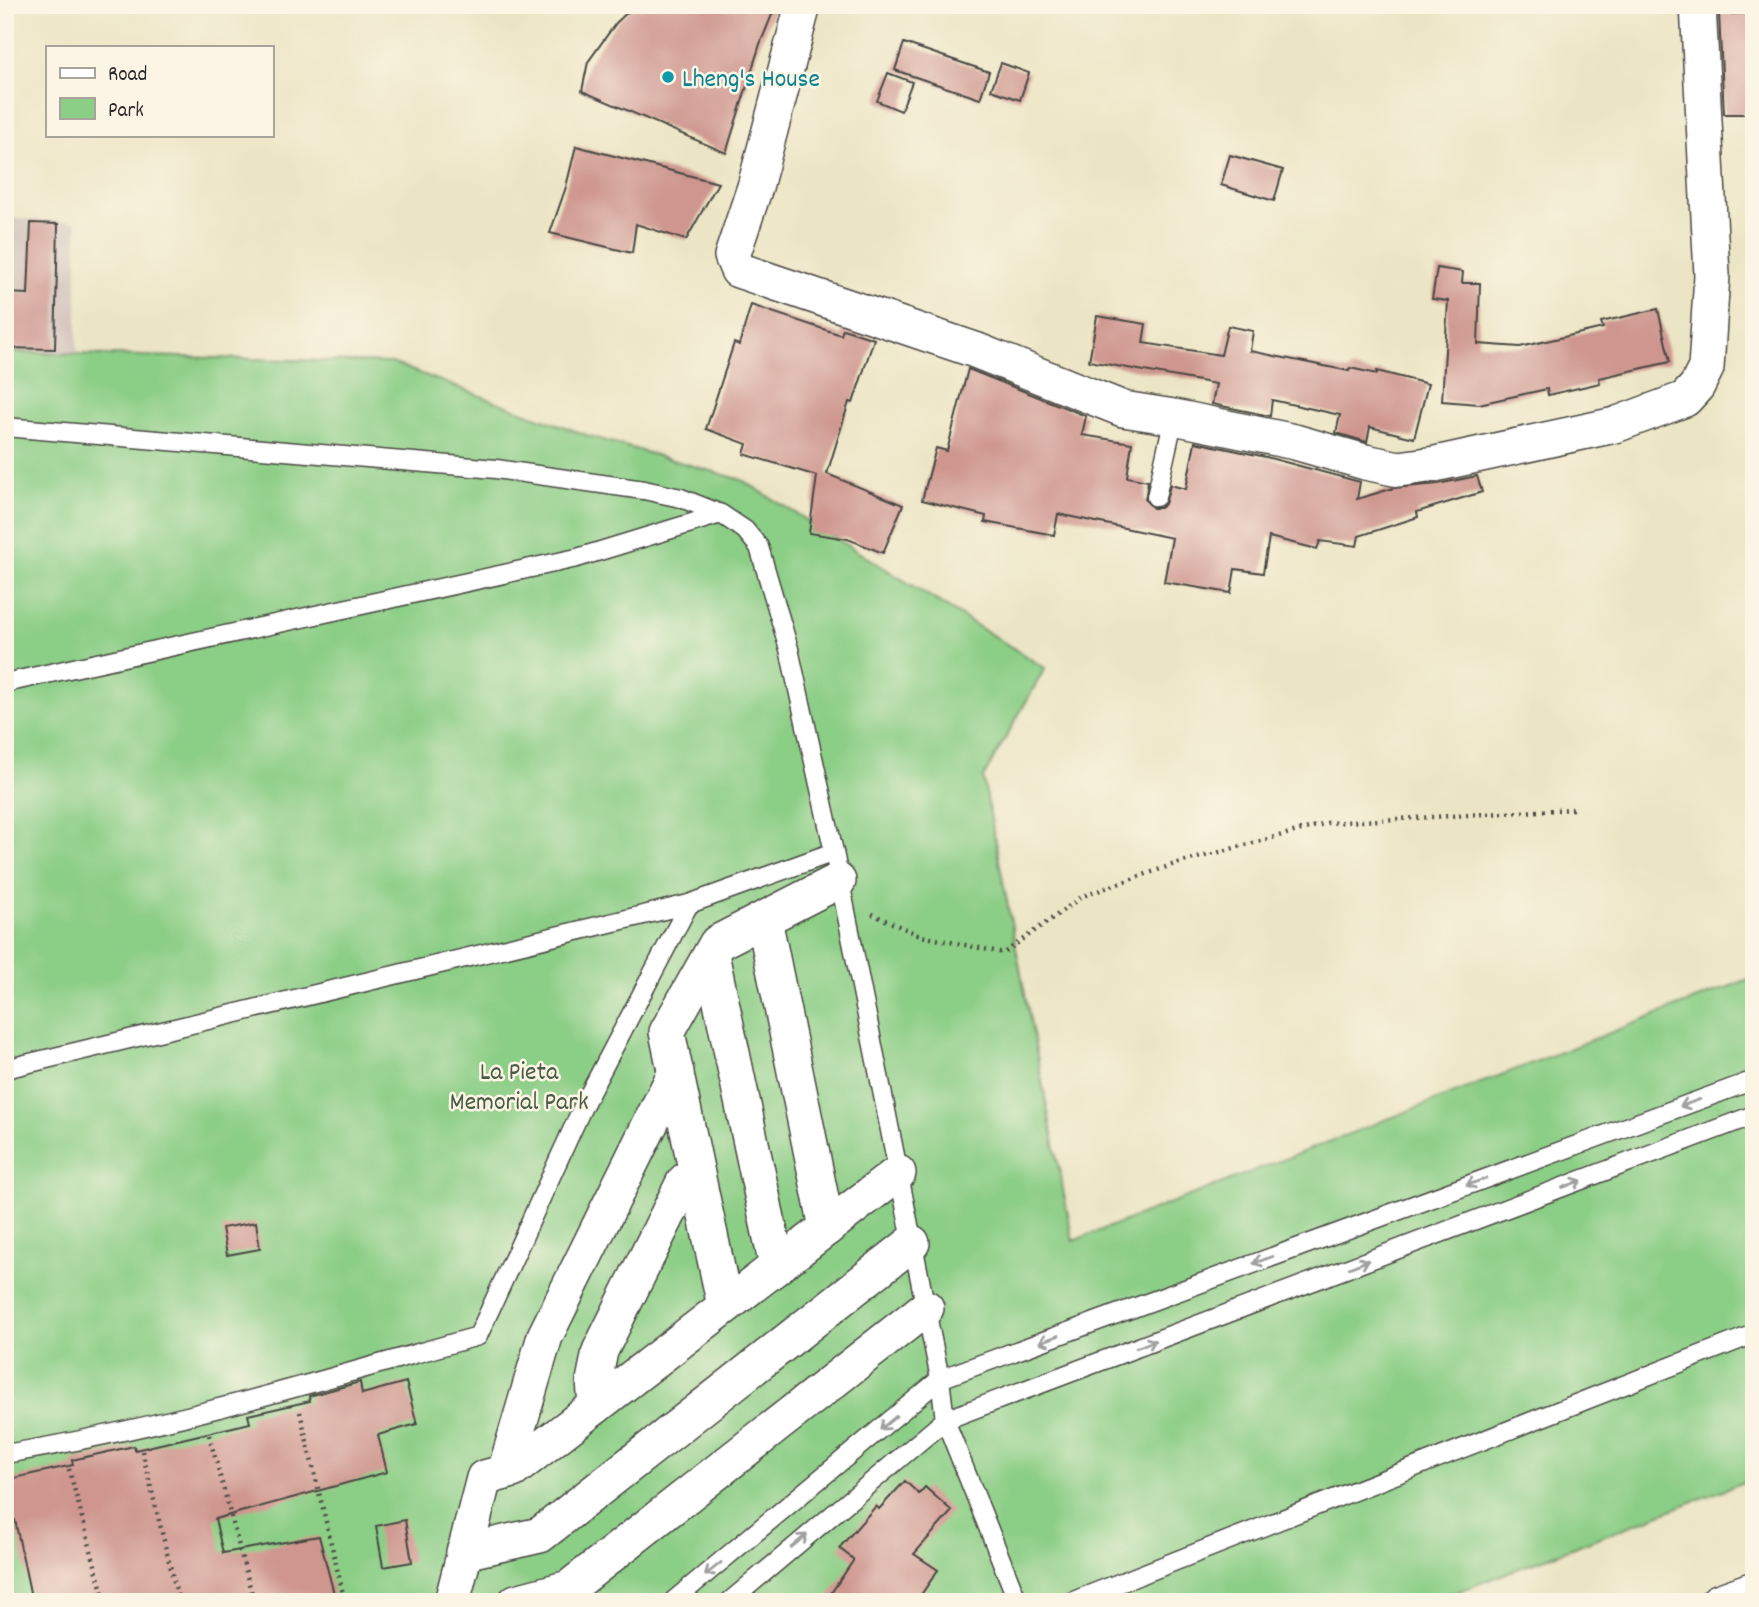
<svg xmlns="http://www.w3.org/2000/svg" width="1759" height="1607" font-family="Dekko,sans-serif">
	<rect width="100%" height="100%" fill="#fcf5e5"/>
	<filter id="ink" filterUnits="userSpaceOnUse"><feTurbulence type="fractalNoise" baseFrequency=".0143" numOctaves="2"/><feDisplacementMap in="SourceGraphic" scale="14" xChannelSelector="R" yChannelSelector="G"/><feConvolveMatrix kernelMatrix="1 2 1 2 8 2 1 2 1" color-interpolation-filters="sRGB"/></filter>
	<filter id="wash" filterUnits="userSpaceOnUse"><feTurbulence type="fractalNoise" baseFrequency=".00686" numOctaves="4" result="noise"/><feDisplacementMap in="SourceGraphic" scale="28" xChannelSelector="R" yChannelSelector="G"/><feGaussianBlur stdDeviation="1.57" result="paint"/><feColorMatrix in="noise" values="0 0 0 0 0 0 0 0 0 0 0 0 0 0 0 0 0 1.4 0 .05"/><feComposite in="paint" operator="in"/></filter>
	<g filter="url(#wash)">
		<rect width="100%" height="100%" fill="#ece5c5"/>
		<!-- industrial -->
		<path fill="#cfc0ba" d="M5,218L77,222V355L5,352Z"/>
		<!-- green -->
		<path fill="#8bce86" stroke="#5b7c58" stroke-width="2" d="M5,352L392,363L589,436L742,480L1045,668L983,778L1073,1241L1754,977V1478L1431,1602H5Z"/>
		<g id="blocks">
			<!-- building -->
			<g fill="#ce968f">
				<path d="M673,5H776L760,44L726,153L582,91L588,62L616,23L632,8Z"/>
				<path d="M1754,13V114H1724L1719,14Z"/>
				<path d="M904,43L989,72L980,99L895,70Z"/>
				<path d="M1001,63L1029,73L1020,100L991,90Z"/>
				<path d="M888,73L912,82L901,111L877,101Z"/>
				<path d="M576,146L718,183L686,240L636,224L632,253L550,233L566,187Z"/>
				<path d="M1230,155L1283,170L1274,201L1221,185Z"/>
				<path d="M31,223L58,224L55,349L5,348V293L28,294Z"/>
				<path d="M1437,268L1463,272L1462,283H1480L1478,344L1520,347L1603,328L1601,322L1658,309L1670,362L1599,378L1600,383L1548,395L1547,389L1479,404L1442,401L1448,301L1432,299Z"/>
				<path d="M751,305L841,335L843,329L874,339L853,403L849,402L827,474L903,505L883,553L848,539L809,533L817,476L744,454L747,444L706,429L734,343L739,345Z"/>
				<path d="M1097,316L1146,324L1143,343L1221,355L1228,326L1253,331L1250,351L1349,371L1350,368L1377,374V371L1428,384L1414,438L1370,427L1367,442L1336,433L1340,415L1272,400L1270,416L1212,404L1216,384L1089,361Z"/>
				<path d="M968,369L1086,416L1082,435L1132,443L1127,477L1148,481L1145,500L1153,508H1160L1165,504L1170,485L1186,489L1195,442L1266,457L1360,482L1357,499L1394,488L1438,484L1477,476L1482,492L1417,512L1418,517L1359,536L1357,546L1320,541L1317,549L1269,537L1263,573L1235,569L1231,593L1164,582L1172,538L1058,514L1054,535L985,522L986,516L922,500L936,448L947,451Z"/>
				<path d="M256,1222L260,1249L227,1255L222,1228Z"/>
				<path d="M360,1382L362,1394L406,1382L417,1424L378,1435L387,1472L215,1519L223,1553L319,1536L336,1602H32L15,1520L5,1522V1480L73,1465L72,1460L134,1446L135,1450L250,1423L248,1415L310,1401L309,1396Z"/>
				<path d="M905,1481L919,1494L925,1487L952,1511L914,1554L938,1570L916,1602H825L853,1561V1559L839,1548L876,1506L879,1509Z"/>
				<path d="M405,1520L412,1562L383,1567L376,1526Z"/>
			</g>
		</g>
	</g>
	<g filter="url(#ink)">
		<use href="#blocks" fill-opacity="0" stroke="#484742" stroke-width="2"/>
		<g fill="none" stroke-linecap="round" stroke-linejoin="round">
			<!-- service casing -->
			<g stroke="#484742" stroke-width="21">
				<g id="service">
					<path d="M5,427L496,469L644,490L681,498L721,514L745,530L759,547L789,649L834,852L940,1379L945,1420L1018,1602"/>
					<path d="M1156,497L1174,417"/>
					<path d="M5,683L577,558L721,514"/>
					<path d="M5,1069L689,904L834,852"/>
					<path d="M5,1454C165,1428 322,1380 478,1336L584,1104L689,904"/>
					<path d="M672,1602L940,1379L1754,1080"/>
					<path d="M729,1602L945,1420L1754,1115"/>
					<path d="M1071,1602L1754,1334"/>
				</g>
			</g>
			<!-- minor casing -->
			<g stroke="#484742" stroke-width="38">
				<g id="minor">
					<path d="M803,5L755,187L732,256L738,270L975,350L1123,409L1174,417L1295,442L1365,462L1399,469L1435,464L1615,425L1685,399L1697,386L1706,368L1712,275L1698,5"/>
					<path d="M764,919L827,1228"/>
					<path d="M711,954L777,1266"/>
					<path d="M725,1306L667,1032L717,943L838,881"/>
					<path d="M596,1406L594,1381L600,1351L684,1182L696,1171"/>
					<path d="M505,1472L545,1336L676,1072"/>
					<path d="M464,1552L540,1535L912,1243"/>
					<path d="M452,1602L484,1478L513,1470L898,1173"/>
					<path d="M516,1602L569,1588L926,1308"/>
					<path d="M1718,1602L1754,1589"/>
				</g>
			</g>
			<!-- path -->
			<g stroke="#484742" stroke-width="4.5" stroke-dasharray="2 5" stroke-linecap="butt">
				<path d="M872,914L921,936L1004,953L1083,896L1175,864L1327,823L1574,809"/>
				<path d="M300,1412L345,1602"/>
				<path d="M209,1435L254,1602"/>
				<path d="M142,1451L179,1602"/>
				<path d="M69,1469L105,1602"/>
			</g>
			<!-- service -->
			<use href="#service" stroke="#fff" stroke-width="18"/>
			<!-- minor -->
			<use href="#minor" stroke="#fff" stroke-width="35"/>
		</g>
		<!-- one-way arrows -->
		<defs><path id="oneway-shaft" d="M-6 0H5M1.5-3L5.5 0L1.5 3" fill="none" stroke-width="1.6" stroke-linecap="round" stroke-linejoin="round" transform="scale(1.75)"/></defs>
		<g stroke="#a0a0a0">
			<use href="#oneway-shaft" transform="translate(1690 1103) rotate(160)"/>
			<use href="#oneway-shaft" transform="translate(1476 1182) rotate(160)"/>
			<use href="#oneway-shaft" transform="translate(1572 1184) rotate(-21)"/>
			<use href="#oneway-shaft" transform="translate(1263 1260) rotate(160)"/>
			<use href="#oneway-shaft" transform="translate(1359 1264) rotate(-21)"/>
			<use href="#oneway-shaft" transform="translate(1049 1339) rotate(160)"/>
			<use href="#oneway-shaft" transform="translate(1146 1344) rotate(-21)"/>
			<use href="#oneway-shaft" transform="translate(888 1423) rotate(140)"/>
			<use href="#oneway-shaft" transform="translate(799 1541) rotate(-40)"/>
			<use href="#oneway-shaft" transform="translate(713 1569) rotate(141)"/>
		</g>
	</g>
	<!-- markers -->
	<circle fill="#0f9aa8" stroke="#fcf5e5" stroke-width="2.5" cx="668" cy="77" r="7"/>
	<g text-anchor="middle" stroke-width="5" stroke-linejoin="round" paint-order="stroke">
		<!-- culture labels -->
		<g font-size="26" fill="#0d838f" stroke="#fcf5e5" text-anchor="start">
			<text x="682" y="86">Lheng's House</text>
		</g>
		<!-- park labels -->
		<g font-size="26" fill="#485c46" stroke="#fcf5e5">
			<text x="519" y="1079">La Pieta<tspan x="519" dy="30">Memorial Park</tspan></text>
		</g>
	</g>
	<!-- margin -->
	<rect width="1759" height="1607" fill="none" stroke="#fcf5e5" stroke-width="28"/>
	<!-- legend -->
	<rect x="46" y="46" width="228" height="91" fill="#fcf5e5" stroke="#a8a49b" stroke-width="2"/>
	<rect x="60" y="68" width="35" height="10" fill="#ffffff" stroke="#a8a49b" stroke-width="2"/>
	<text x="108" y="80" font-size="21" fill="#2b2b2b">Road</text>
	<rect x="60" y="98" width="35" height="21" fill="#8bce86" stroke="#a8a49b" stroke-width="2"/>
	<text x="108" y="116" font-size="21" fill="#2b2b2b">Park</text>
</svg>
